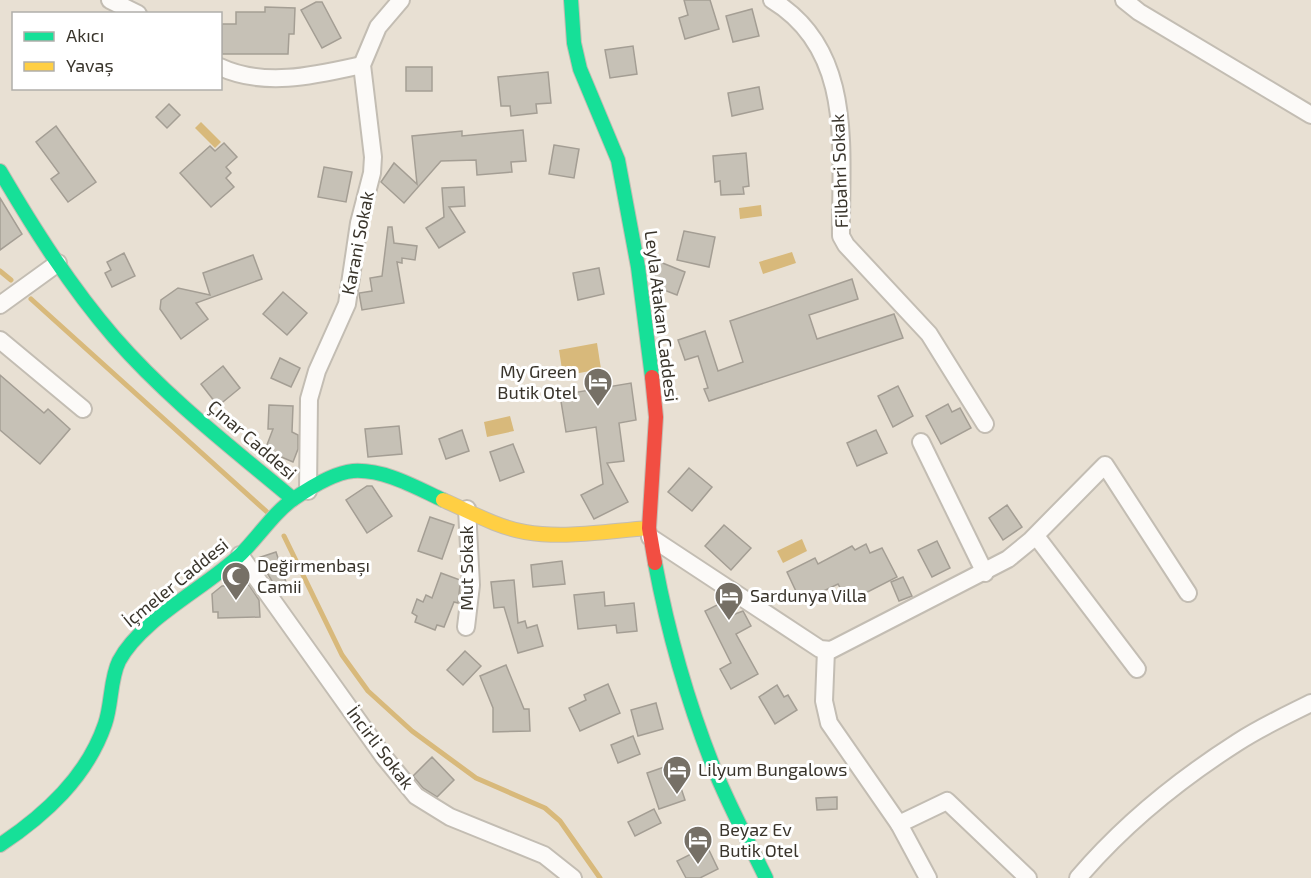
<svg xmlns="http://www.w3.org/2000/svg" width="1311" height="878" font-family="'Exo 2',sans-serif">
	<rect width="100%" height="100%" fill="#e8e0d3"/>
	<!-- water -->
	<g fill="#d8b97b">
		<path d="M201,122L221,142L215,148L195,128Z"/>
		<path d="M761,205L762,216L740,219L739,208Z"/>
		<path d="M792,252L796,263L763,274L759,262Z"/>
		<path d="M597,343L601,369L563,376L559,350Z"/>
		<path d="M510,416L514,431L487,437L484,422Z"/>
		<path d="M802,539L807,551L783,563L777,551Z"/>
	</g>
	<g fill="none" stroke-linecap="round" stroke-linejoin="round">
		<!-- stream -->
		<g stroke="#d8b97b" stroke-width="5">
			<path d="M0,271L11,280"/>
			<path d="M31,299L267,512"/>
			<path d="M284,536L342,655L368,691L412,731L476,778L545,808L560,821L600,878"/>
		</g>
	</g>
	<!-- building -->
	<g fill="#c6c1b6" stroke="#a49e94" stroke-width="1.5">
		<path d="M684,0H710L719,29L685,39L679,18L688,15Z"/>
		<path d="M316,2H322L341,38L322,48L301,10Z"/>
		<path d="M265,7L295,8L294,34H289L288,54H222V24H236V12H265Z"/>
		<path d="M752,9L759,36L733,42L726,16Z"/>
		<path d="M633,46L637,74L610,78L605,50Z"/>
		<rect x="406" y="67" width="26" height="24"/>
		<path d="M548,72L551,103L536,104L537,113L511,116L510,106H501L498,77Z"/>
		<path d="M759,87L763,109L732,116L728,93Z"/>
		<path d="M169,104L180,115L167,128L156,117Z"/>
		<path d="M56,126L96,182L68,202L51,179L59,173L36,142Z"/>
		<path d="M523,130L526,161L511,162L512,172L477,175L476,160L441,161L404,203L381,182L394,163L417,184L412,136L462,131V136Z"/>
		<path d="M224,143L237,157L226,167L231,173L226,178L234,187L211,207L180,173L210,146L215,151Z"/>
		<path d="M554,145L579,149L574,178L549,174Z"/>
		<path d="M746,153L749,186L743,187L744,194L721,195L720,181L715,182L713,156Z"/>
		<path d="M324,167L352,172L346,202L318,197Z"/>
		<path d="M464,187L465,206L449,207L465,232L439,248L426,228L444,217L442,188Z"/>
		<path d="M0,198L22,234L0,250Z"/>
		<path d="M388,227H392L394,243L417,246L415,260L402,258V263L397,262L404,303L362,310L359,293L372,291L370,278L382,276Z"/>
		<path d="M684,231L715,237L709,267L677,260Z"/>
		<path d="M124,253L135,276L112,287L105,273L111,270L107,262Z"/>
		<path d="M253,255L262,279L196,303L208,319L181,339L160,309L161,300L178,288L210,295L203,273Z"/>
		<path d="M655,260L685,272L677,295L656,287Z"/>
		<path d="M599,268L604,294L578,300L573,273Z"/>
		<path d="M852,279L858,299L809,315L817,339L894,314L903,338L709,401L704,389L708,388L698,356L685,360L678,340L705,331L718,371L743,362L730,321Z"/>
		<path d="M283,292L307,313L287,335L263,314Z"/>
		<path d="M280,358L300,368L291,387L271,378Z"/>
		<path d="M223,366L240,388L218,406L201,384Z"/>
		<path d="M0,375L44,413L48,409L70,429L40,464L0,430Z"/>
		<path d="M631,383L636,420L619,423L624,461L607,463L628,502L594,519L581,495L603,484L596,427L566,432L560,395Z"/>
		<path d="M898,386L913,416L893,427L878,396Z"/>
		<path d="M948,404L952,412L960,408L971,428L941,444L926,416Z"/>
		<path d="M269,405L293,406L292,432L298,435V449L293,462L265,450L273,429H268Z"/>
		<path d="M399,426L402,454L368,457L365,429Z"/>
		<path d="M462,430L469,451L446,459L439,439Z"/>
		<path d="M876,430L887,453L857,466L847,443Z"/>
		<path d="M513,444L524,472L500,481L490,452Z"/>
		<path d="M689,468L712,487L692,511L668,492Z"/>
		<path d="M367,486H372L392,516L367,533L346,500Z"/>
		<path d="M1007,505L1022,527L1003,540L989,518Z"/>
		<path d="M430,517L454,525L442,559L418,551Z"/>
		<path d="M724,525L751,548L731,570L705,546Z"/>
		<path d="M937,541L950,568L932,577L918,550Z"/>
		<path d="M866,544L870,553L882,548L897,577L848,602L838,584L801,602L787,572L815,558L818,564L852,546L855,550Z"/>
		<path d="M276,552L286,582L275,586L258,558Z"/>
		<path d="M562,561L565,584L533,587L531,565Z"/>
		<path d="M441,573L460,580V585L458,603L454,602L444,627L437,625L435,630L415,622L417,616L412,613L417,599L423,602L426,595L432,598Z"/>
		<path d="M903,577L912,596L899,601L891,582Z"/>
		<path d="M514,580L518,623L525,621L527,628L537,625L543,646L518,653L504,607L494,608L491,582Z"/>
		<path d="M249,585L259,600L260,617L218,618V612H213L212,594L222,586Z"/>
		<path d="M604,592L605,606L634,603L637,631L617,633L616,625L578,629L574,595Z"/>
		<path d="M723,602L730,616L743,611L751,626L736,634L758,674L731,689L720,669L731,663L705,611Z"/>
		<path d="M465,651L481,666L463,685L447,670Z"/>
		<path d="M506,665L524,709H529L530,731L493,732V708L480,676Z"/>
		<path d="M608,684L620,713L580,731L569,708L586,700L584,695Z"/>
		<path d="M777,685L784,697L788,695L797,710L775,724L759,697Z"/>
		<path d="M656,703L663,729L638,736L631,710Z"/>
		<path d="M633,736L640,754L618,763L611,745Z"/>
		<path d="M432,757L454,780L437,797L423,788L413,776Z"/>
		<path d="M673,764L685,800L659,809L647,773Z"/>
		<path d="M837,797V809L817,810L816,798Z"/>
		<path d="M654,809L661,823L635,836L628,822Z"/>
		<path d="M707,846L718,869L700,878H686L677,861Z"/>
	</g>
	<g fill="none" stroke-linecap="round" stroke-linejoin="round">
		<!-- street casing -->
		<g stroke="#c3bdb3" stroke-width="20">
			<g id="street">
				<path d="M110,0L138,14"/>
				<path d="M772,0C856,51 840,152 841,236L846,245L929,334L985,424"/>
				<path d="M1124,0L1139,12L1311,115"/>
				<path d="M220,67C265,88 317,75 362,65"/>
				<path d="M0,305L58,263"/>
				<path d="M0,340L83,409"/>
				<path d="M921,442L985,573"/>
				<path d="M308,491L309,399L317,371L347,304L359,223L372,173L373,157L362,65L378,27L401,0"/>
				<path d="M1036,536L1137,669"/>
				<path d="M650,537L820,649L831,650L1008,559L1030,541L1105,465L1188,593"/>
				<path d="M240,555L384,757L416,796L450,817L544,855L573,878"/>
				<path d="M466,627L471,585L467,509"/>
				<path d="M826,650L824,701L829,723L899,824L947,801L1028,878"/>
				<path d="M899,824L928,878"/>
				<path d="M1078,878C1123,825 1180,779 1238,742C1261,727 1287,715 1311,703"/>
			</g>
		</g>
		<!-- fast casing -->
		<g stroke="#c3bdb3" stroke-width="16">
			<g id="fast">
				<path d="M571,0L574,43L580,69L618,160L638,267L652,377"/>
				<path d="M0,171C34,229 70,286 114,337C167,398 231,447 293,499"/>
				<path d="M655,563C668,632 687,700 713,766C728,804 748,841 766,878"/>
				<path d="M0,845C45,815 87,777 105,724C112,704 110,679 119,661C142,618 206,588 241,554C259,536 275,511 295,498C311,487 333,473 353,471C384,469 415,487 443,500"/>
			</g>
		</g>
		<!-- slow casing -->
		<g stroke="#c3bdb3" stroke-width="16">
			<path id="slow" d="M443,500C469,511 496,527 525,532C565,539 608,531 649,528"/>
		</g>
		<!-- jam casing -->
		<g stroke="#c3bdb3" stroke-width="16">
			<path id="jam" d="M652,377L656,417L649,528L655,563"/>
		</g>
		<!-- street -->
		<use href="#street" stroke="#fcfaf8" stroke-width="16"/>
		<!-- fast -->
		<use href="#fast" stroke="#16e098" stroke-width="14"/>
		<!-- slow -->
		<use href="#slow" stroke="#ffcf43" stroke-width="14"/>
		<!-- jam -->
		<use href="#jam" stroke="#f24e42" stroke-width="14"/>
	</g>
	<!-- icons -->
	<defs>
		<g id="hotel-pin" transform="scale(1.5)"><path d="M0 17L-7.5 6A9.5 9.5 0 1 1 7.5 6Z" fill="#767066" stroke="#fff"/><path d="M-6-4.5h1.5V1H6V5H4.5V3h-9V5H-6ZM-4 0a1.8 1.8 0 1 1 3.6 0ZM.5 0V-2.5h3Q6-2.5 6 0Z" fill="#fff"/></g>
		<g id="mosque-pin" transform="scale(1.5)"><path d="M0 17L-7.5 6A9.5 9.5 0 1 1 7.5 6Z" fill="#767066" stroke="#fff"/><path d="M3.5-4.9A6 6 0 1 0 3.5 4.9A5 5 0 1 1 3.5-4.9Z" fill="#fff"/></g>
	</defs>
	<g fill-rule="evenodd">
		<use href="#hotel-pin" x="598" y="382"/>
		<use href="#mosque-pin" x="236" y="576"/>
		<use href="#hotel-pin" x="729" y="596"/>
		<use href="#hotel-pin" x="677" y="770"/>
		<use href="#hotel-pin" x="698" y="840"/>
	</g>
	<g text-anchor="middle" stroke-width="6" stroke-linejoin="round" paint-order="stroke">
		<!-- street labels -->
		<g font-size="18" fill="#39342b" stroke="#fff">
			<text transform="translate(840 171) rotate(-92)" y="6">Filbahri Sokak</text>
			<text transform="translate(358 243) rotate(-79)" y="6">Karani Sokak</text>
			<text transform="translate(661 316) rotate(83)" y="6">Leyla Atakan Caddesi</text>
			<text transform="translate(252 440) rotate(41)" y="6">Çınar Caddesi</text>
			<text transform="translate(467 568) rotate(-90)" y="6">Mut Sokak</text>
			<text transform="translate(176 583) rotate(-39)" y="6">İçmeler Caddesi</text>
			<text transform="translate(380 748) rotate(53)" y="6">İncirli Sokak</text>
		</g>
		<!-- poi labels -->
		<g font-size="18" fill="#39342b" stroke="#fff" text-anchor="start">
			<text x="577" y="378" text-anchor="end">My Green<tspan x="577" dy="21">Butik Otel</tspan></text>
			<text x="257" y="572">Değirmenbaşı<tspan x="257" dy="21">Camii</tspan></text>
			<text x="750" y="602">Sardunya Villa</text>
			<text x="698" y="776">Lilyum Bungalows</text>
			<text x="719" y="836">Beyaz Ev<tspan x="719" dy="21">Butik Otel</tspan></text>
		</g>
	</g>
	<!-- legend -->
	<rect x="12" y="12" width="210" height="78" fill="#ffffff" stroke="#b0aeaa" stroke-width="1.5"/>
	<rect x="24" y="32" width="30" height="9" fill="#16e098" stroke="#b0aeaa" stroke-width="1.5"/>
	<text x="66" y="42" font-size="18" fill="#39342b">Akıcı</text>
	<rect x="24" y="62" width="30" height="9" fill="#ffcf43" stroke="#b0aeaa" stroke-width="1.5"/>
	<text x="66" y="72" font-size="18" fill="#39342b">Yavaş</text>
</svg>
